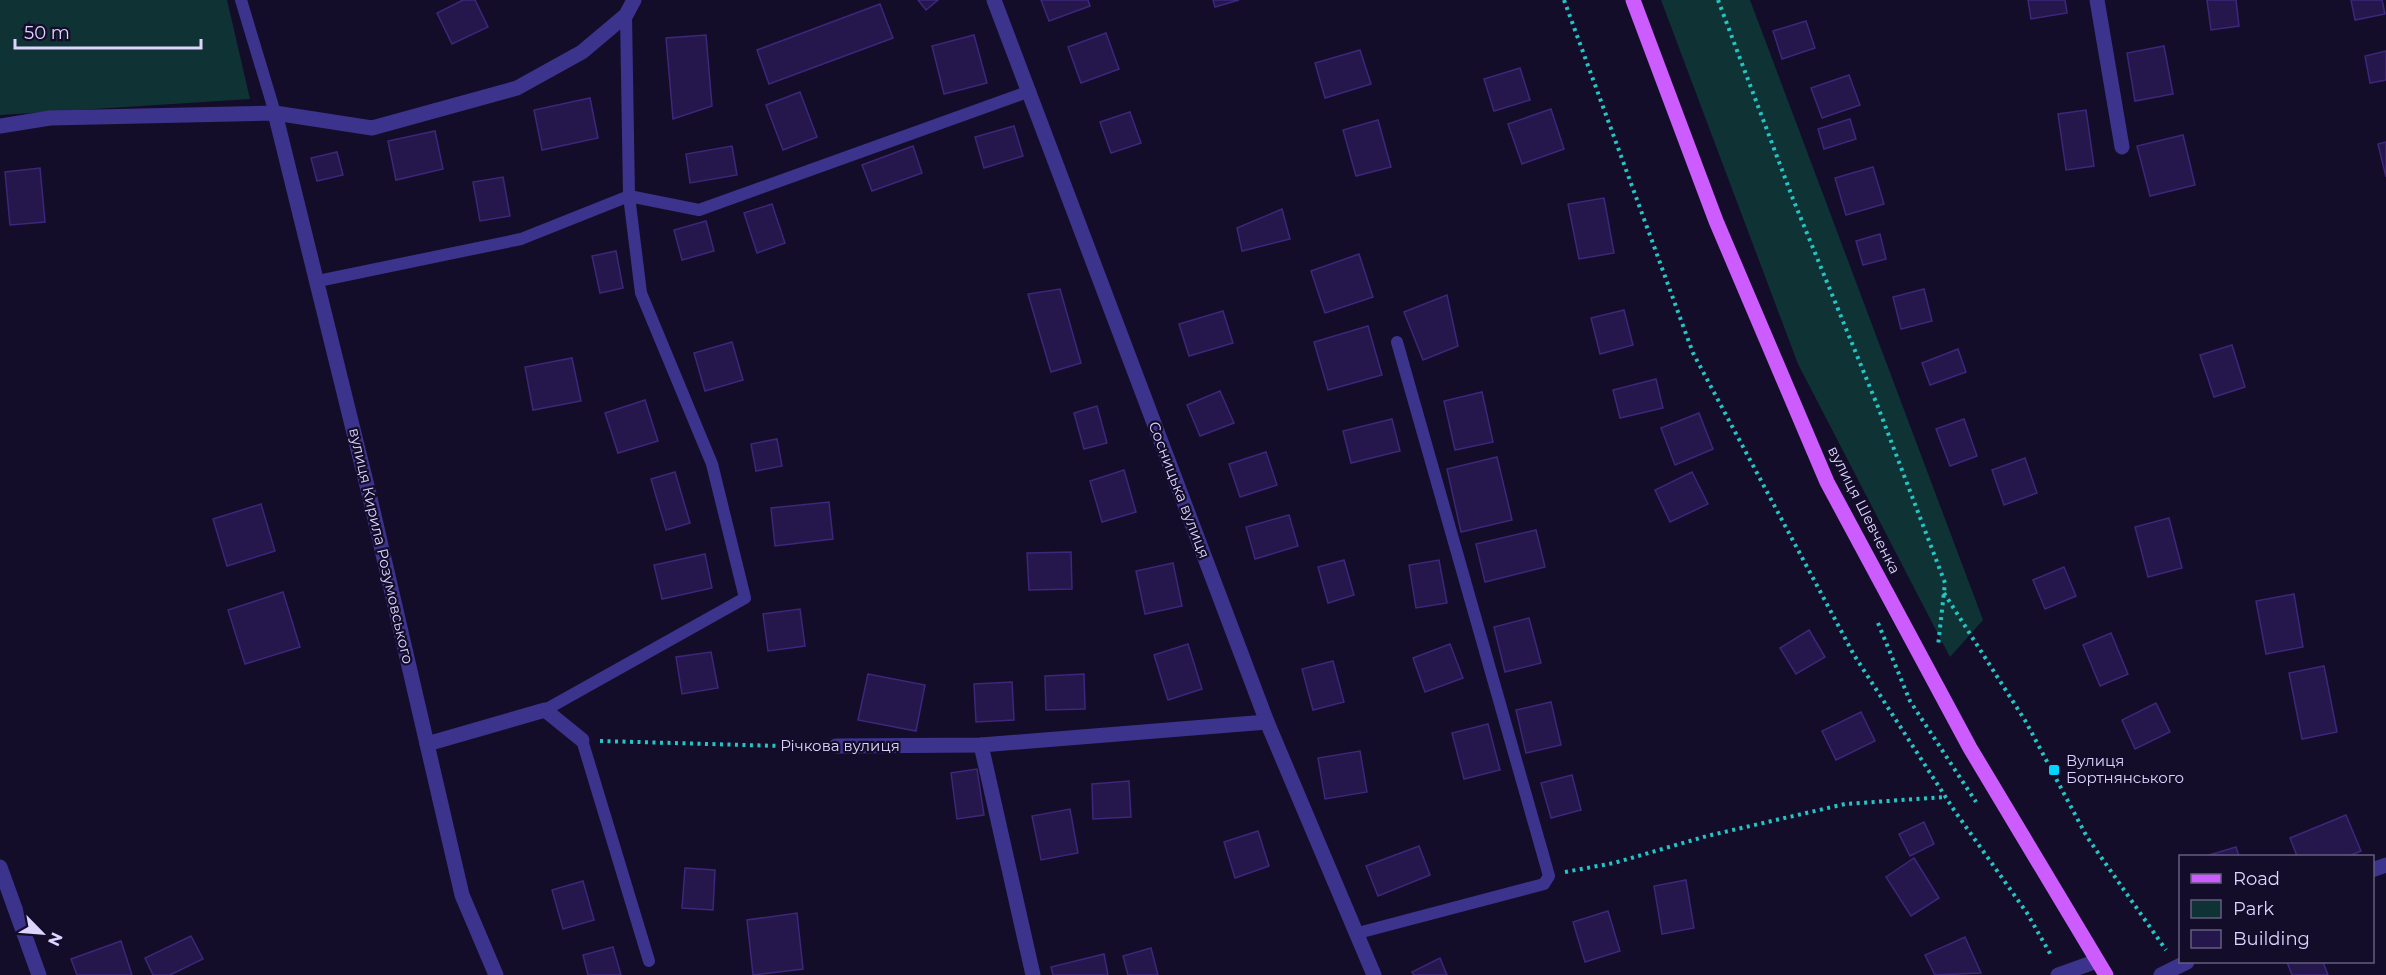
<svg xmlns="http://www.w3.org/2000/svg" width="2386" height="975" font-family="Montserrat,sans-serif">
	<rect width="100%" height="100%" fill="#140d29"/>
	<!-- green -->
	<g fill="#0f3334">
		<path d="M0,0H227L250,99L0,115Z"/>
		<path d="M1661,0H1750L1983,620L1950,657L1798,364Z"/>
	</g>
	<!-- building -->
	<g fill="#25174c" stroke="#3d267b" stroke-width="1.5">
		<path d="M463,0H475L488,27L452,44L437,13Z"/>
		<path d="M918,0H938L926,10Z"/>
		<path d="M1041,0H1088L1090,6L1049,21Z"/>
		<path d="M1213,0H1239L1215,7Z"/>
		<path d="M2028,0H2065L2067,13L2031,19Z"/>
		<path d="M2207,0H2236L2239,26L2211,30Z"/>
		<path d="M2351,0H2382L2385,14L2355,20Z"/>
		<path d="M880,4L893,38L769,84L757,50Z"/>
		<path d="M1806,21L1815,48L1782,59L1773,31Z"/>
		<path d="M1106,33L1119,69L1081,83L1068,47Z"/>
		<path d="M706,35L712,106L673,119L666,38Z"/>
		<path d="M974,35L987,83L944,94L932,46Z"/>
		<path d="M2164,46L2173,94L2135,101L2127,53Z"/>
		<path d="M1360,50L1371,84L1325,98L1315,63Z"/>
		<path d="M2386,51V80L2370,83L2365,56Z"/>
		<path d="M1520,68L1530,100L1494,111L1484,79Z"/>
		<path d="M1849,75L1860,105L1822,118L1811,88Z"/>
		<path d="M800,92L817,137L783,150L766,105Z"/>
		<path d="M590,98L598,138L542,150L534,110Z"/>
		<path d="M1551,109L1564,149L1522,164L1508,124Z"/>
		<path d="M2086,110L2094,166L2066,170L2058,114Z"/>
		<path d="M1130,112L1141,143L1111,153L1100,122Z"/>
		<path d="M1850,119L1856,139L1824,149L1818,129Z"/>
		<path d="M1378,120L1391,167L1356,176L1343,130Z"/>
		<path d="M1014,126L1023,156L984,168L975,137Z"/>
		<path d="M435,131L443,169L396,180L388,141Z"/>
		<path d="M2183,135L2195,185L2150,196L2137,146Z"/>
		<path d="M2386,142V177L2378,144Z"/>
		<path d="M732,146L737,175L690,183L686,154Z"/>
		<path d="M913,146L922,173L872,191L862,165Z"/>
		<path d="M337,152L343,175L317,181L311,158Z"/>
		<path d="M1873,167L1884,204L1846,215L1835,178Z"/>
		<path d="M40,168L45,222L10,225L5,172Z"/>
		<path d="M503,177L510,216L480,221L473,182Z"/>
		<path d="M1604,198L1614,253L1579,259L1568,204Z"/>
		<path d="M772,204L785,243L757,253L744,213Z"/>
		<path d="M1282,209L1290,239L1242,251L1237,228Z"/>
		<path d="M706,221L714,251L682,260L674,230Z"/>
		<path d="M1880,234L1886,259L1863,265L1856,241Z"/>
		<path d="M616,251L623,288L600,293L592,256Z"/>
		<path d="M1359,254L1373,297L1325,313L1311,271Z"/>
		<path d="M1060,289L1081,363L1051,372L1028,294Z"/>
		<path d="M1924,289L1932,321L1901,329L1893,297Z"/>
		<path d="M1447,295L1458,346L1423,360L1404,312Z"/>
		<path d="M1624,310L1633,345L1600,354L1591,318Z"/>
		<path d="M1223,311L1233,343L1189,356L1179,324Z"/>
		<path d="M1368,326L1382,375L1328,390L1314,342Z"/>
		<path d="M732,342L743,380L705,391L694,353Z"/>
		<path d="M2232,345L2245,387L2214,397L2200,355Z"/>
		<path d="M1958,349L1966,372L1930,385L1922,363Z"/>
		<path d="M572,358L581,401L533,410L525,367Z"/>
		<path d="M1656,379L1663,408L1620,418L1613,390Z"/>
		<path d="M1220,391L1234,423L1200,436L1187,405Z"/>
		<path d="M1482,392L1493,442L1455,450L1444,401Z"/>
		<path d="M645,400L658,441L618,453L605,413Z"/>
		<path d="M1097,406L1107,443L1084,449L1074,413Z"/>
		<path d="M1699,413L1713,449L1675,465L1661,428Z"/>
		<path d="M1392,419L1400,451L1351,463L1343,431Z"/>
		<path d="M1964,419L1977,456L1950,466L1936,429Z"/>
		<path d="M777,439L782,466L756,471L751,444Z"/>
		<path d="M1266,452L1277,485L1240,497L1229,464Z"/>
		<path d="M1497,457L1512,520L1461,532L1447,469Z"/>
		<path d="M2025,458L2037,493L2004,505L1992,470Z"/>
		<path d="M1124,470L1136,512L1102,522L1090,481Z"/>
		<path d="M675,472L690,523L666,530L651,479Z"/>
		<path d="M1692,472L1708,504L1670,522L1655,490Z"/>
		<path d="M829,502L833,539L775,546L771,508Z"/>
		<path d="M261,504L275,551L227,566L213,519Z"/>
		<path d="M1289,515L1298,546L1255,559L1246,527Z"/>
		<path d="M2169,518L2182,568L2148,577L2135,527Z"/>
		<path d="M1536,530L1545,567L1485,582L1476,544Z"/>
		<path d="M1071,552L1072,589L1029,590L1027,553Z"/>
		<path d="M705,554L712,588L662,599L654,565Z"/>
		<path d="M1344,560L1354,595L1328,603L1318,567Z"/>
		<path d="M1439,560L1447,603L1416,608L1409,565Z"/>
		<path d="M1173,563L1182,606L1145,614L1136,571Z"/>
		<path d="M2064,567L2076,596L2045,609L2033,580Z"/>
		<path d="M283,592L300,647L245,664L228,610Z"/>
		<path d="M2294,594L2303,647L2266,654L2256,601Z"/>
		<path d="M800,609L805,646L768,651L763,614Z"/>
		<path d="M1529,618L1541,663L1505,672L1494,627Z"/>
		<path d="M1809,630L1825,657L1796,674L1780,648Z"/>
		<path d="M2111,633L2128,674L2100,686L2083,645Z"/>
		<path d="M1188,644L1202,689L1168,700L1154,655Z"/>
		<path d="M1450,644L1463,678L1425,692L1413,658Z"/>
		<path d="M711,652L718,688L682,694L676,657Z"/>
		<path d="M1333,661L1344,702L1313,710L1302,669Z"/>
		<path d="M2324,666L2337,732L2302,739L2289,673Z"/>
		<path d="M868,674L925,685L916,731L858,720Z"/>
		<path d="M1084,674L1085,709L1046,710L1045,676Z"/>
		<path d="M1012,682L1014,720L976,722L974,684Z"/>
		<path d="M1551,702L1561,745L1526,753L1516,710Z"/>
		<path d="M2156,703L2170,732L2135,749L2122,720Z"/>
		<path d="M1861,712L1875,741L1836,760L1822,731Z"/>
		<path d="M1488,724L1500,770L1464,779L1452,733Z"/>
		<path d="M1360,751L1367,792L1325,799L1318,758Z"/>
		<path d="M977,769L984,815L957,819L951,773Z"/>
		<path d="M1572,775L1581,810L1551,818L1541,783Z"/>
		<path d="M1129,781L1131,817L1093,819L1092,784Z"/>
		<path d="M1070,809L1078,853L1041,860L1032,816Z"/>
		<path d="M2346,815L2361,851L2349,856H2297L2290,838Z"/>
		<path d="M1924,822L1934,844L1910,856L1899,834Z"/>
		<path d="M1258,831L1269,866L1235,878L1224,842Z"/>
		<path d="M1419,846L1430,875L1378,896L1366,866Z"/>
		<path d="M2236,847L2239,856H2206Z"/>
		<path d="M1914,858L1939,898L1911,916L1886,877Z"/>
		<path d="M685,868L715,870L713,910L682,908Z"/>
		<path d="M1686,880L1694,928L1662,934L1654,886Z"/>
		<path d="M583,881L594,920L563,929L552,890Z"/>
		<path d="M1608,911L1620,951L1585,962L1573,922Z"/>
		<path d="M797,913L803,969L753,975L747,920Z"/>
		<path d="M191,936L203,959L170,975H153L145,958Z"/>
		<path d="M1965,937L1981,973L1935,975L1925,955Z"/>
		<path d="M121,941L132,975H77L71,959Z"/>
		<path d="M613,947L621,975H588L583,955Z"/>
		<path d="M1151,948L1158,975H1128L1123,956Z"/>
		<path d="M1104,954L1108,975H1053L1051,967Z"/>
		<path d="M1440,958L1447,975H1414L1412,972Z"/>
		<path d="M2287,962H2323L2328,975H2292Z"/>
	</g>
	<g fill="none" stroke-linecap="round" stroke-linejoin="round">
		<!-- path -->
		<g stroke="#22c6c6" stroke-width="4" stroke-dasharray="3 4.5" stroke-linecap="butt">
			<path d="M1564,0L1693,353L1854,655L1954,810L2027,913L2052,957"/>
			<path d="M1718,0L1793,199L1878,407L1945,583L1938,646"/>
			<path d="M1944,593L2026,722L2087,837L2166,950"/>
			<path d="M1878,623L1910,701L1976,802"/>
			<path d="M600,741L817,747"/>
			<path d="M1565,872L1614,863L1707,836L1845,804L1945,797"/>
		</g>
		<!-- service -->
		<g stroke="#3c338d" stroke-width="12">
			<path d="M241,0L275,113"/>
			<path d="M318,281L521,239L629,196L626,15"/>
			<path d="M545,710L745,598L712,464L641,293L629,196L699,210L1030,91"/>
			<path d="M582,740L649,961"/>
			<path d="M1358,933L1544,884L1549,876L1397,342"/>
		</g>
		<!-- minor -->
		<g stroke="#3c338d" stroke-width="15">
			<path d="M994,0L1267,722L1374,975"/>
			<path d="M2097,0L2122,147"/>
			<path d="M275,113L370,498L462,895L496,975"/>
			<path d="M0,126L50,118L275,113L372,128L517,88L582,52L626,15L634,0"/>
			<path d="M427,744L545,710L582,740"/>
			<path d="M981,745L1033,975"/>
			<path d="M836,746L981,745L1267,722"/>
			<path d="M0,867L39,975"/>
			<path d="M2372,870L2386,865"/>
			<path d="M2058,975L2097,961"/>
			<path d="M2161,975L2187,962"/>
		</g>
		<!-- primary -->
		<path stroke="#cd5cff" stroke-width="15" d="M1633,0L1716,221L1827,482L1970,748L2106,975"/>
	</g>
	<!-- markers -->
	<rect fill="#01d5ff" stroke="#140d29" stroke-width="2" x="2048" y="764" width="12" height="12" rx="3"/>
	<g text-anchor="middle" stroke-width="4.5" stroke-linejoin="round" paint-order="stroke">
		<!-- street labels -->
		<g font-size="15" fill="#ddd5ff" stroke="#140d29">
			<text transform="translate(1179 490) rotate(69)" y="5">Сосницька вулиця</text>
			<text transform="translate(1864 510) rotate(63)" y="5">вулиця Шевченка</text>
			<text transform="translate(381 546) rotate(77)" y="5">вулиця Кирила Розумовського</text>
			<text x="840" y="751">Річкова вулиця</text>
		</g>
		<!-- poi labels -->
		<g font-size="15" fill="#ddd5ff" stroke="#140d29" text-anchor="start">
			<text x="2066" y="766">Вулиця<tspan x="2066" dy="17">Бортнянського</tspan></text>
		</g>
	</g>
	<!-- legend -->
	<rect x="2179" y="855" width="195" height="108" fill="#140d29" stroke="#645d7f" stroke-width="1.5"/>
	<rect x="2191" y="874" width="30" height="9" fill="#cd5cff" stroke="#645d7f" stroke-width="1.5"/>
	<text x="2233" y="885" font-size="18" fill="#ddd5ff">Road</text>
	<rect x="2191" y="900" width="30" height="18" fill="#0f3334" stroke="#645d7f" stroke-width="1.5"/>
	<text x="2233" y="915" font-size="18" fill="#ddd5ff">Park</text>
	<rect x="2191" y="930" width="30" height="18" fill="#25174c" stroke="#645d7f" stroke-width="1.5"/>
	<text x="2233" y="945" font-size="18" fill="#ddd5ff">Building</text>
	<!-- north arrow -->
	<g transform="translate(42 933) rotate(115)" stroke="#140d29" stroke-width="4.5" paint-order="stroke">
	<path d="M0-4.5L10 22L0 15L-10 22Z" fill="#ddd5ff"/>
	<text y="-9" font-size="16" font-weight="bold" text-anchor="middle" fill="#ddd5ff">N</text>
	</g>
	<!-- scale -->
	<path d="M15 39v9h186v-9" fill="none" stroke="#ddd5ff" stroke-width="3"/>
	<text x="24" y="39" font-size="18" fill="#ddd5ff" stroke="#140d29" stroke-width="4.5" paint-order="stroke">50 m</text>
</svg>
